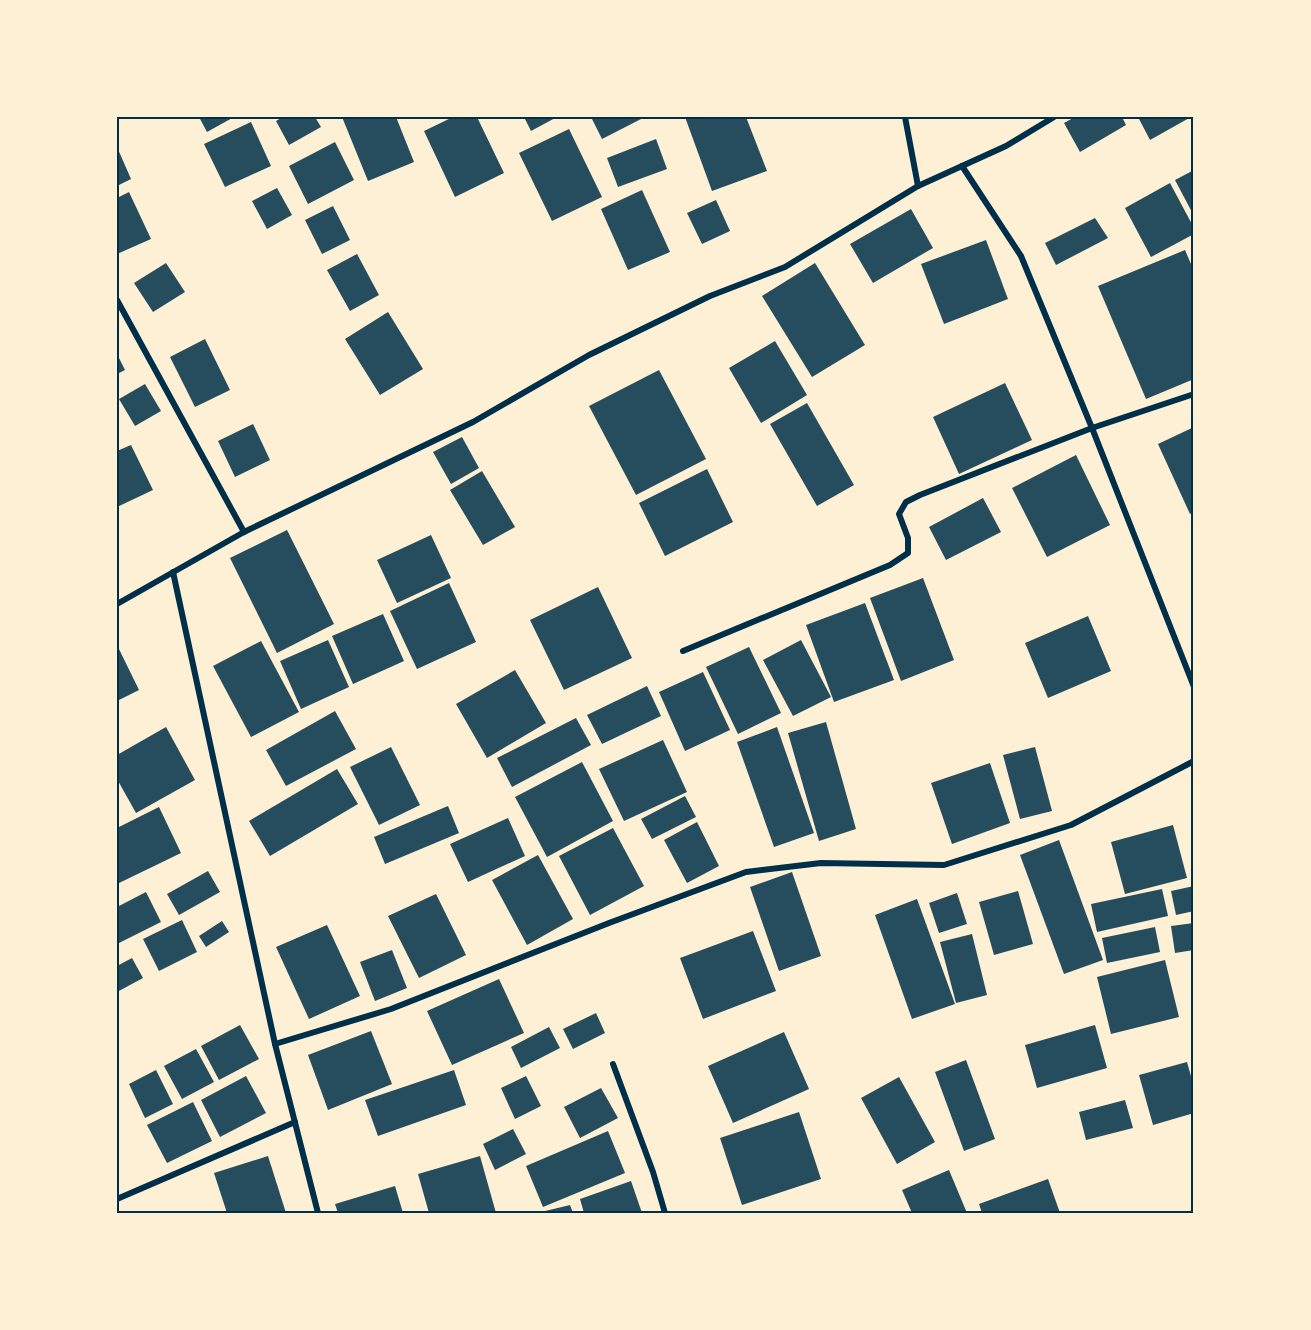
<svg xmlns="http://www.w3.org/2000/svg" width="1311" height="1330" font-family="Roboto,sans-serif">
	<rect width="100%" height="100%" fill="#fdf0d5"/>
	<!-- building -->
	<g fill="#264d5e">
		<path d="M199,117H234L207,132Z"/>
		<path d="M283,117H315L321,127L289,145L276,121Z"/>
		<path d="M342,117H396L414,162L368,181Z"/>
		<path d="M453,117H477L504,173L455,197L424,131Z"/>
		<path d="M524,117H557L531,131Z"/>
		<path d="M591,117H645L602,139Z"/>
		<path d="M685,117H746L767,171L712,191Z"/>
		<path d="M1075,117H1122L1126,125L1080,152L1064,123Z"/>
		<path d="M1138,117H1191L1150,140Z"/>
		<path d="M251,122L271,166L225,187L204,144Z"/>
		<path d="M569,129L602,197L552,221L519,153Z"/>
		<path d="M656,139L667,169L618,187L607,158Z"/>
		<path d="M335,142L354,180L308,204L289,166Z"/>
		<path d="M117,147L131,179L117,186Z"/>
		<path d="M1194,170V216L1175,180Z"/>
		<path d="M1170,183L1194,228V234L1151,257L1125,208Z"/>
		<path d="M277,188L292,215L267,229L252,201Z"/>
		<path d="M642,190L670,252L628,270L601,209Z"/>
		<path d="M129,192L151,239L117,254V198Z"/>
		<path d="M716,200L730,231L702,244L687,213Z"/>
		<path d="M333,206L350,240L322,254L305,220Z"/>
		<path d="M911,209L933,248L873,283L850,244Z"/>
		<path d="M1095,218L1108,238L1056,265L1045,243Z"/>
		<path d="M986,240L1008,299L944,324L921,264Z"/>
		<path d="M1185,250L1194,271V379L1146,399L1098,286Z"/>
		<path d="M357,254L379,295L350,311L327,270Z"/>
		<path d="M166,263L185,292L153,312L134,283Z"/>
		<path d="M815,263L865,345L812,377L762,296Z"/>
		<path d="M388,312L423,369L380,395L345,339Z"/>
		<path d="M205,339L230,390L195,407L170,357Z"/>
		<path d="M775,341L807,395L761,423L729,368Z"/>
		<path d="M117,354L125,370L117,374Z"/>
		<path d="M659,370L706,459L636,495L589,406Z"/>
		<path d="M1005,383L1032,440L959,474L933,417Z"/>
		<path d="M145,384L161,411L135,426L119,399Z"/>
		<path d="M807,403L854,485L817,506L770,424Z"/>
		<path d="M253,424L270,460L235,477L218,441Z"/>
		<path d="M1194,427V512L1190,514L1158,444Z"/>
		<path d="M462,437L479,468L451,484L433,452Z"/>
		<path d="M131,445L153,490L117,507V451Z"/>
		<path d="M1076,455L1110,525L1047,557L1012,488Z"/>
		<path d="M707,469L733,522L665,556L639,503Z"/>
		<path d="M482,471L515,527L483,545L450,490Z"/>
		<path d="M983,498L1001,532L946,560L929,527Z"/>
		<path d="M287,530L334,624L277,653L230,558Z"/>
		<path d="M431,535L451,578L397,603L377,560Z"/>
		<path d="M923,578L954,660L901,681L870,598Z"/>
		<path d="M449,583L476,642L417,669L390,611Z"/>
		<path d="M598,587L632,658L564,690L530,620Z"/>
		<path d="M865,603L894,680L834,702L806,625Z"/>
		<path d="M383,614L404,661L353,684L332,636Z"/>
		<path d="M1088,616L1111,671L1048,698L1025,643Z"/>
		<path d="M328,640L349,687L301,709L280,661Z"/>
		<path d="M801,640L831,697L793,716L763,660Z"/>
		<path d="M261,641L299,712L251,737L213,666Z"/>
		<path d="M117,645L139,690L117,701Z"/>
		<path d="M749,647L781,713L738,734L706,667Z"/>
		<path d="M515,670L546,723L487,758L456,704Z"/>
		<path d="M703,672L730,730L685,751L659,692Z"/>
		<path d="M647,686L661,716L602,744L587,715Z"/>
		<path d="M335,711L356,749L286,786L266,750Z"/>
		<path d="M576,718L591,745L512,787L497,758Z"/>
		<path d="M826,722L856,829L819,841L788,733Z"/>
		<path d="M166,727L195,780L136,813L117,779V755Z"/>
		<path d="M777,727L814,833L774,847L737,742Z"/>
		<path d="M663,740L687,792L624,821L599,769Z"/>
		<path d="M391,747L420,805L379,825L350,767Z"/>
		<path d="M1035,747L1052,811L1020,819L1003,755Z"/>
		<path d="M582,762L613,821L547,857L515,797Z"/>
		<path d="M990,763L1010,823L952,844L931,783Z"/>
		<path d="M337,769L358,804L270,856L249,821Z"/>
		<path d="M685,796L696,817L652,839L641,819Z"/>
		<path d="M448,806L459,833L385,864L374,837Z"/>
		<path d="M159,807L181,853L117,884V828Z"/>
		<path d="M508,818L525,856L468,882L450,844Z"/>
		<path d="M697,822L719,866L687,883L664,840Z"/>
		<path d="M1173,825L1187,878L1125,894L1111,842Z"/>
		<path d="M613,828L644,886L590,915L559,856Z"/>
		<path d="M1059,840L1103,960L1064,974L1020,855Z"/>
		<path d="M538,855L573,919L527,945L492,880Z"/>
		<path d="M208,871L220,892L179,915L167,894Z"/>
		<path d="M792,872L821,956L779,971L750,887Z"/>
		<path d="M1194,886V911L1176,915L1171,891Z"/>
		<path d="M1162,889L1168,916L1097,932L1091,904Z"/>
		<path d="M1018,891L1033,944L994,955L979,902Z"/>
		<path d="M146,892L161,922L117,944V907Z"/>
		<path d="M957,893L967,924L939,933L929,903Z"/>
		<path d="M436,894L466,955L419,978L388,916Z"/>
		<path d="M917,899L955,1004L912,1019L875,915Z"/>
		<path d="M182,920L197,952L159,971L143,939Z"/>
		<path d="M222,921L229,932L206,947L199,936Z"/>
		<path d="M1194,923V950L1175,953L1171,926Z"/>
		<path d="M327,925L360,996L309,1019L276,947Z"/>
		<path d="M1155,927L1160,952L1107,963L1102,938Z"/>
		<path d="M753,931L776,991L703,1019L680,958Z"/>
		<path d="M972,934L987,995L956,1003L940,942Z"/>
		<path d="M392,950L407,988L375,1001L360,962Z"/>
		<path d="M132,958L143,978L117,992V966Z"/>
		<path d="M1165,960L1179,1017L1111,1034L1097,977Z"/>
		<path d="M499,979L524,1033L452,1065L427,1011Z"/>
		<path d="M596,1013L605,1033L573,1049L563,1029Z"/>
		<path d="M240,1025L259,1059L219,1080L201,1046Z"/>
		<path d="M1095,1025L1107,1068L1037,1088L1025,1045Z"/>
		<path d="M549,1027L560,1048L521,1068L511,1047Z"/>
		<path d="M371,1031L392,1084L328,1110L308,1055Z"/>
		<path d="M784,1032L809,1089L733,1123L708,1066Z"/>
		<path d="M196,1049L214,1082L182,1099L164,1066Z"/>
		<path d="M966,1060L995,1139L964,1151L935,1072Z"/>
		<path d="M1187,1062L1194,1087V1113L1153,1125L1139,1075Z"/>
		<path d="M156,1070L173,1104L145,1118L129,1084Z"/>
		<path d="M454,1070L466,1105L378,1136L365,1100Z"/>
		<path d="M246,1076L266,1113L220,1137L201,1100Z"/>
		<path d="M526,1076L541,1106L515,1119L501,1088Z"/>
		<path d="M899,1077L935,1142L897,1164L861,1098Z"/>
		<path d="M601,1088L618,1118L580,1138L564,1107Z"/>
		<path d="M1125,1100L1133,1128L1086,1140L1079,1112Z"/>
		<path d="M193,1102L212,1141L167,1163L147,1125Z"/>
		<path d="M799,1112L821,1179L742,1205L720,1138Z"/>
		<path d="M513,1129L526,1154L495,1170L483,1144Z"/>
		<path d="M608,1131L625,1173L543,1207L526,1166Z"/>
		<path d="M268,1156L286,1213H227L214,1173Z"/>
		<path d="M480,1156L496,1213H429L418,1174Z"/>
		<path d="M949,1170L967,1213H912L902,1190Z"/>
		<path d="M1048,1179L1060,1213H982L979,1204Z"/>
		<path d="M631,1181L642,1213H584L580,1199Z"/>
		<path d="M395,1186L403,1213H338L335,1204Z"/>
		<path d="M570,1205L573,1213H541V1212Z"/>
	</g>
	<g fill="none" stroke-linecap="round" stroke-linejoin="round">
		<!-- minor -->
		<g stroke="#003049" stroke-width="6">
			<path d="M905,117L918,186"/>
			<path d="M962,166L1021,256L1092,428L1194,687"/>
			<path d="M117,300L244,532"/>
			<path d="M173,572L275,1044L318,1213"/>
			<path d="M117,604L244,532L473,422L589,355L710,296L785,267L918,186L1006,146L1054,117"/>
			<path d="M683,651L890,565L908,553V538L899,514L906,502L920,495L1092,428L1194,394"/>
			<path d="M275,1044L391,1009L609,923L746,872L821,863L944,865L1071,825L1194,761"/>
			<path d="M613,1064L653,1172L665,1213"/>
			<path d="M117,1199L295,1122"/>
		</g>
	</g>
	<!-- border -->
	<rect width="1311" height="1330" fill="none" stroke="#fdf0d5" stroke-width="237"/>
	<rect x="118" y="118" width="1074" height="1094" fill="none" stroke="#003049" stroke-width="2"/>
</svg>
